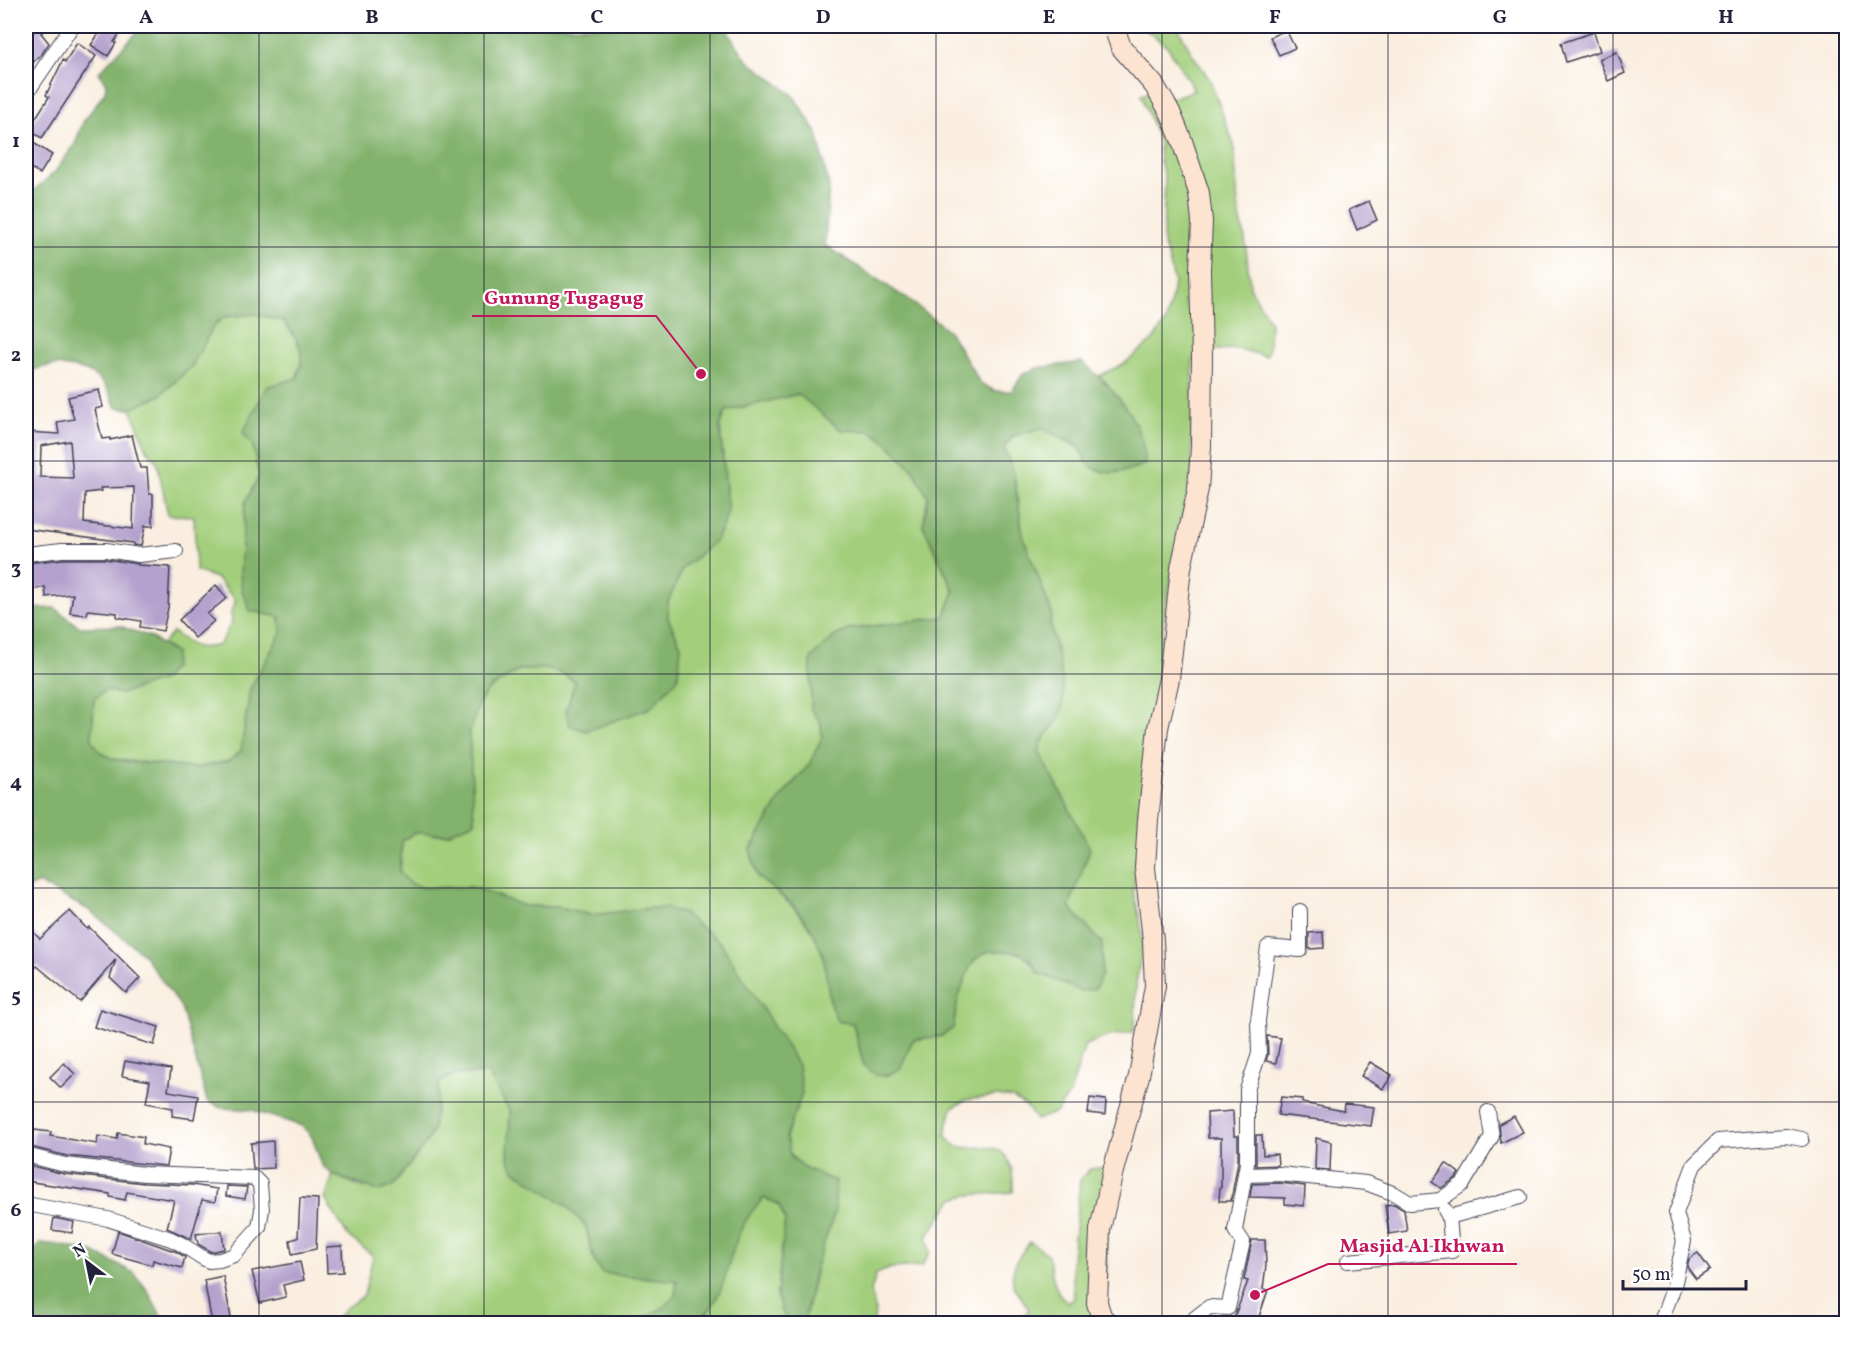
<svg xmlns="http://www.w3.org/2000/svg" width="1872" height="1349" font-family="Vollkorn,serif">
	<rect width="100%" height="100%" fill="#fff"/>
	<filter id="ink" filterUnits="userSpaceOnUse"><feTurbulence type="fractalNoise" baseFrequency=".0167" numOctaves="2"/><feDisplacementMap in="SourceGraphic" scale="12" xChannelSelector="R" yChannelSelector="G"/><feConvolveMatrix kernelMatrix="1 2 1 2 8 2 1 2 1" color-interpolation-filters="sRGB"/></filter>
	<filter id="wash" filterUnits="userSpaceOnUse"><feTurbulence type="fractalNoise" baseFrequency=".008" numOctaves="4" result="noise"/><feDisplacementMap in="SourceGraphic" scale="24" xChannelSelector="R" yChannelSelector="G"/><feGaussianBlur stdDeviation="1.35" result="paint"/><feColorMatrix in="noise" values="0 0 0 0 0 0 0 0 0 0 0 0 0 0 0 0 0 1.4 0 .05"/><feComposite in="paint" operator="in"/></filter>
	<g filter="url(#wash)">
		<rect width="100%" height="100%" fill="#f9eedf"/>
		<!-- green -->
		<g fill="#a3cf7c" stroke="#62785c" stroke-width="1.5">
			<path d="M1141,26H1177L1193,55L1210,80L1234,145L1238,207L1245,238L1250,287L1270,322L1269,349L1266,356L1238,349L1215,350L1193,361L1192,478L1165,609L1141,845L1133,891L1140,919L1143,946L1136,983L1135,1024L1133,1032L1109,1036L1085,1045L1070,1093L1057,1112L1036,1120L1027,1107L1013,1098L997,1096L966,1100L952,1108L945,1135C948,1138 952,1143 955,1145C964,1150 975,1147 984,1147C1011,1147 1014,1171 1013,1192L968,1195L953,1199L927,1237L930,1252L922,1266L891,1268L876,1274L871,1292L875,1308L874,1323H804L835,1181C814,1172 787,1165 786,1138C786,1129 798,1103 802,1094L650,908L591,915L559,907L525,906L472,887L424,888L409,883L400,872L402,841L414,833L447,834L474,822L469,732L479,703L488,690L519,670L547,669L564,674L575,682L566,711L681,646L668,618V602L683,568L716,540L728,512L720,426L726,411L799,394L841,430L870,431L883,439L913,469L928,497L923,526L954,591L945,617L850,629L821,722L822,737L809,765L782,796L758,877C785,899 814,921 823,956C828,972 828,991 831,1007L853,1023L864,1066L899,1069L913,1040L942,1036L953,1028C956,1006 963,955 991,951C995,950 1001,951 1005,951C1024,952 1029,957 1038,973L1102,943L1069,907L1090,849L1039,751C1042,735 1055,729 1060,715C1068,692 1055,648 1050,623L1052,614L1023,536L1014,475L1004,447L1013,436L1042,428L1080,448L1086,462C1112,471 1118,476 1145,464L1107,383L1099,376L1125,363L1152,341L1166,322L1172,296L1174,281L1168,256L1163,244L1165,178L1160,161L1159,142L1141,95L1152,92L1160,103L1194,90L1168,47Z"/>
			<path d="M255,314L284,321C289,329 299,339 302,348C308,373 267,424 253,446L259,476L245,503L250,610L280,617L281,633L250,689L241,751L229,761L195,768L113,759L100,752L91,740L94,699L106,690L175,653L162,644L173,632C192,646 195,651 219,645L232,622L231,612L236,601L216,578L196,571L194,516L168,515L157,461L147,450L131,409L159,396L192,366L213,327L224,317Z"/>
			<path d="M488,1073L510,1112L508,1158L515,1171L566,1205L586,1227L594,1261L602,1273L677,1280L675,1296L664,1307L634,1323H332L347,1307L364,1295L373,1256L348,1236L325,1199L333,1175L364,1188L433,1130L440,1081L455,1075Z"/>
			<path d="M1107,1167L1106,1323L1006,1324L1020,1320L1029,1309C1025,1302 1015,1291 1013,1283C1010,1268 1021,1253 1030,1242L1048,1255C1052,1270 1053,1294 1068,1302L1074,1299L1072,1259L1080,1180L1090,1169Z"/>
			<path d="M764,1198L778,1204L785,1219L777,1295L781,1311L789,1323L690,1324L708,1312L717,1298L738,1235L753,1208Z"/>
		</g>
		<!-- forest -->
		<g fill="#82b26c" stroke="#526a54" stroke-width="1.5">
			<path d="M143,26H724L747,60L793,95L817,133L829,186L825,245L909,300L949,331L980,383L995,391H1012L1023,374L1037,368L1082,362C1113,387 1145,423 1145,464C1127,472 1101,479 1086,462C1083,458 1084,452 1080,448C1076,443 1050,432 1042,428L1013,436L1004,447L1014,475L1023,536L1052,614L1050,623C1055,648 1070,692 1060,715C1054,728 1042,736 1039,751L1090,849L1069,907L1102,943V974L1095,989L1081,991L1038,973L1031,960L1019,952L989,951L975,959L968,971L958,999L953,1028L942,1036L913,1040L900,1069L886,1076L876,1075L864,1066L853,1023L838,1022L831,1007L823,955L811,928L792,904L758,877L750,850L782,796L809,765L822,737L821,723L811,710V658L835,636L850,629L944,617L954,591L923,525L928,497L913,469L883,439L870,431L841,430L798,394L726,411L720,426L728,512L716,540L683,568L668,602V618L681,646L678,678L650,708L586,731L570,726L566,711L575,682L564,674L547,669L519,670L488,690L479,703L469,732L474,822L447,834L414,833L402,841L400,872L409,883L424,888L472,887L525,906L559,907L591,915L650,908H667L684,914L721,943L798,1065L802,1094L786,1137L791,1157L805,1168L835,1181V1212L815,1269L804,1323H789L781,1311L777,1295L785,1219L778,1204L764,1198C753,1208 744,1222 738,1236C726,1264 724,1311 690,1323C682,1326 646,1324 634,1323L664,1307L675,1296L677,1281L602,1273L594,1261L586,1227L566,1205L515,1171L508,1158L510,1112L488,1073L455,1075L440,1081L433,1130L426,1143L393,1186L379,1191L333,1175L322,1165L312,1137L302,1126L252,1110L221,1108L207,1101L181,1007L143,954L89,910L38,883L26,890V609L55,608L80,627L120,626L150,637L175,653L174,667L165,679L121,694L106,690L94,699L92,740L100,752L113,759L130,762L195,768L229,761L241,751L250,689L281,633L280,617L250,611L242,590L240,573L245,503L259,476L253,446L243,433L266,387L297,378C307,351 299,343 284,321L255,314L224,317L213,327L192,366L159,396L131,409L116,408C107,383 96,370 68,367C62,366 55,364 49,366C41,367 33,370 26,373V208L30,194L55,172L75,144L83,122L105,92L106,84L99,72Z"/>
			<path d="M40,1243L59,1245L93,1252L134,1273L148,1291L165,1323H26V1259L28,1260Z"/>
		</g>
		<g id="blocks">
			<!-- building -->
			<g fill="#b4a1cd" fill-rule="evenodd">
				<path d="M26,26H49L41,33L49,43L42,54L26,68Z"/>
				<path d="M104,26H125L114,42L116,43L108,56L91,45Z"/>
				<path d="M1286,30L1295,48L1279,55L1270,37Z"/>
				<path d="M1594,32L1600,51L1566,62L1561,43Z"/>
				<path d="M77,43L96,56L42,138L28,130L49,97L46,95L63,60L65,62Z"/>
				<path d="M1617,52L1625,73L1608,81L1599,59Z"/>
				<path d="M26,138L52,155L40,174L26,165Z"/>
				<path d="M1369,201L1377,220L1357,230L1349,210Z"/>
				<path d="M99,390L103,407L95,409L102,439L110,438V440L132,435L140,468H147L149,494H153V526H145L141,546L133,545V543L26,529V432L59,434L57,422L74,419L68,397ZM70,441L73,478L40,477L41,446ZM134,487L133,529L84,523L85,493L101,491L100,488Z"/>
				<path d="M63,559H105L138,564V565L170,567L168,608L163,631L140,627L141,621L117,617V613L88,610L87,615L70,613L73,594L46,597L45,587L26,591V563Z"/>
				<path d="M216,585L227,598L207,614L214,621L195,638L179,620Z"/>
				<path d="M70,911L87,929L89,927L140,978L126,993L110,978L116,959L80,1002L37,966L26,978V925L40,939Z"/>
				<path d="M1323,932L1324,948L1309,949V933Z"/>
				<path d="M100,1009L159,1027L154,1045L94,1027Z"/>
				<path d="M1267,1036L1281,1038L1276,1063L1266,1061L1268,1054Z"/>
				<path d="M125,1061L171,1069L168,1091L198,1096L194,1119L172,1116L173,1108L146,1103L150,1081L122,1076Z"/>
				<path d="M1370,1062L1392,1075L1383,1089L1361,1076Z"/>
				<path d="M64,1063L75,1074L61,1088L50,1077Z"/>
				<path d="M1281,1097L1302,1099V1103L1344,1111L1345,1104L1374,1107L1371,1126L1278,1115Z"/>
				<path d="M1090,1098L1106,1100L1105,1115L1088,1113Z"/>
				<path d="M1233,1111L1234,1136H1238V1162L1231,1201H1219L1220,1187H1221V1138H1208L1207,1113Z"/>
				<path d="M1514,1116L1523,1132L1501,1143L1499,1124Z"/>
				<path d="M34,1130L51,1132L50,1136L97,1144L98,1136L117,1139L118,1133L144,1137L143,1144L169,1149L166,1166L67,1156L31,1147Z"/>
				<path d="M1256,1135H1262L1263,1155L1277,1154L1278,1165L1256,1166Z"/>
				<path d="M1316,1138L1331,1142L1330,1170L1315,1169Z"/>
				<path d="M273,1141L274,1168L253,1169L251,1143Z"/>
				<path d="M1446,1163L1459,1173L1456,1178L1441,1188L1432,1182Z"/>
				<path d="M28,1165L64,1174L144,1183L193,1185L217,1189L215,1202L202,1200L191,1239L167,1228L174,1200L127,1192L125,1200L110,1197V1194L26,1181Z"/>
				<path d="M1280,1183L1305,1186L1304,1206L1285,1204V1198L1250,1197L1252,1184Z"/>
				<path d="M227,1186L247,1187L245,1199L226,1196Z"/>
				<path d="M300,1198L318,1199L316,1249L292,1254L290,1240L298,1238Z"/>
				<path d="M1394,1204L1404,1210L1407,1231L1389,1234L1385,1205Z"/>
				<path d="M54,1218L74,1222L72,1233L52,1230Z"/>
				<path d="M118,1231L177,1252L185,1257L182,1268L153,1260L152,1265L112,1254Z"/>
				<path d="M222,1231L224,1249L211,1252L198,1244L196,1234Z"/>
				<path d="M1252,1240H1265L1266,1265L1263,1289L1268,1290L1257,1323H1232L1248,1281L1244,1280Z"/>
				<path d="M342,1246L343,1272L327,1273L326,1247Z"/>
				<path d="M1698,1253L1710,1270L1696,1279L1687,1267L1689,1259Z"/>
				<path d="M300,1262L304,1280L283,1285L286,1297L260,1303L252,1271Z"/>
				<path d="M223,1276L232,1323H212L204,1280Z"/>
			</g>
		</g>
	</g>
	<g filter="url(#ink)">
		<use href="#blocks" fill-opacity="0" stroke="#424154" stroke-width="1.5"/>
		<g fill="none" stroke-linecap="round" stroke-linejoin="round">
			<!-- street casing -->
			<g stroke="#424154" stroke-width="16">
				<g id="street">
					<path d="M26,94L72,26"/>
					<path d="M26,554L62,550H106L139,555L176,551"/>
					<path d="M26,1155L65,1165L145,1174L254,1178L260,1184L262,1210L259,1227L234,1255L220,1260L209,1261L203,1258L181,1244L171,1239L108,1219L26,1204"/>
					<path d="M1245,1175L1280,1174L1366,1183L1395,1194L1410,1203L1440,1200L1463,1184L1492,1136L1488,1112"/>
					<path d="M1445,1210L1449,1217L1520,1197"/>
					<path d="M1348,1261L1452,1251L1449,1217"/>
					<path d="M1192,1324L1195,1318L1209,1307L1228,1308L1243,1242L1235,1230L1247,1163V1090L1259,1054L1258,1020L1268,947L1300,950V911"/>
					<path d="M1660,1324L1674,1286L1684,1241L1676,1213L1694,1165L1718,1141L1786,1136L1802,1139"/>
				</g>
			</g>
			<!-- secondary casing -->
			<g stroke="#424154" stroke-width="22">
				<path id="secondary" d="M1110,1324L1102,1318L1097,1303L1100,1230L1113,1171L1139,1076L1155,986L1153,940L1145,868L1148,820L1158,728L1169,679L1181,568L1198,489L1201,447L1202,357L1200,270L1202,221L1199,193L1182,141L1170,112L1154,85L1121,47L1117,36L1116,26"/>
			</g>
			<!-- street -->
			<use href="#street" stroke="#fff" stroke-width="14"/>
			<!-- secondary -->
			<use href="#secondary" stroke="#fde4d0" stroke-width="20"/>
		</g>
	</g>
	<!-- grid -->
	<path fill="none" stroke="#22223b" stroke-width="1.5" stroke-opacity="0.55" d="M259,26V1324M484,26V1324M710,26V1324M936,26V1324M1162,26V1324M1388,26V1324M1613,26V1324M26,247H1846M26,461H1846M26,674H1846M26,888H1846M26,1102H1846"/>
	<!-- callouts -->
	<path fill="none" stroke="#c2185b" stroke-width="2" d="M701 374L656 316H472M1255 1295L1328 1264H1517"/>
	<g fill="#c2185b" stroke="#fff" stroke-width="2">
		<circle cx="701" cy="374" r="6"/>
		<circle cx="1255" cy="1295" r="6"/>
	</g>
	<g font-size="20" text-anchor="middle" font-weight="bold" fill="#c2185b" stroke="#fff" stroke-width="4.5" stroke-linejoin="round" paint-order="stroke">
		<text x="564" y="304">Gunung Tugagug</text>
		<text x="1422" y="1252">Masjid Al Ikhwan</text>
	</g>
	<!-- margin -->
	<rect width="1872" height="1349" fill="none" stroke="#fff" stroke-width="66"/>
	<!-- north arrow -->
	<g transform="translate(87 1262) rotate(328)" stroke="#ffffff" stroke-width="4.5" paint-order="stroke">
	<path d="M0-4.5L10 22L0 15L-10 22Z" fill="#22223b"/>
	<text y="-9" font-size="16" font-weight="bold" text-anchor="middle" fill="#22223b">N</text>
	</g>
	<!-- scale -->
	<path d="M1623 1280v9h123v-9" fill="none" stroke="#22223b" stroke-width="3"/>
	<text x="1632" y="1280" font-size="18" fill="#22223b" stroke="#ffffff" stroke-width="4.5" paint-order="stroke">50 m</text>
	<rect x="33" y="33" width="1806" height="1283" fill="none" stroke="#22223b" stroke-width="2"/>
	<g font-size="20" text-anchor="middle" font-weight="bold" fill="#22223b">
		<text x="146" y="23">A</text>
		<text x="372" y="23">B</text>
		<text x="597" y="23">C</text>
		<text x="823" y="23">D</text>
		<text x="1049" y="23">E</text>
		<text x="1275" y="23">F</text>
		<text x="1500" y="23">G</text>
		<text x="1726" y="23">H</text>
		<text x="16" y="147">1</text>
		<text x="16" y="361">2</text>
		<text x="16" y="574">3</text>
		<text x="16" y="788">4</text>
		<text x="16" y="1002">5</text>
		<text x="16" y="1216">6</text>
	</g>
</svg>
